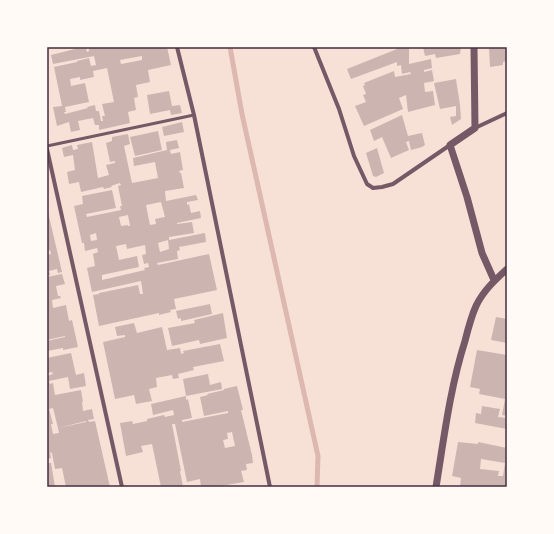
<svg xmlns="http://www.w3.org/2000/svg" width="554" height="534" font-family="'Playfair Display',serif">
	<rect width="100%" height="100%" fill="#f7e1d7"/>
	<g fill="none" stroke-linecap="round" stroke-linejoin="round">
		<!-- stream -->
		<path stroke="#dcb8b0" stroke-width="5" d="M230,47L242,114L318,456L317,487"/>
	</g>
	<!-- building -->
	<g fill="#ccb4b1" fill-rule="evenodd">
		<path d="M89,47H167L171,65L148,70L150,82L136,85L138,97L134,98L136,110L128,112L130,123L99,130V125H95L93,118L78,121L80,130L71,132L69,122L57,126L53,107L62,106L54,67L77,62V61L89,58L91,66L96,65L94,56L53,64L51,55L79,48V49L86,48L87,52L89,51ZM142,56V60L121,64L120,60ZM107,68L114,102L102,104L105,116H102L103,121H101L99,111H96L95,105L87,107L88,108L65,114L64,112H66L65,107L89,102L85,83L71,86L70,79L80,77V80L94,77L93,71Z"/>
		<path d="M397,47H409V64L431,59L432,68L424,70V72L432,70L434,81L424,83L425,92L433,91L435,105L408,112L406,95L399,98L403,109L364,126L355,106L366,102L363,95L366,94L363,86L365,85L364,83L394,71L395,77L411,74L410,72L402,74L401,65L397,66V62L351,79L347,69L397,49Z"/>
		<path d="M423,47H461L460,54L436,58L435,54L425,56Z"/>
		<path d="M489,47H507V61L503,62V65L490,67Z"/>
		<path d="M456,79L460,105L461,119L452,125L450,117L456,116V106L440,109L434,83Z"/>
		<path d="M169,91L172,106L180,105L182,113L171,115L170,110L150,114L147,95Z"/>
		<path d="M402,115L408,136L422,133L425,145L422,147L411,150L409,141L406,142L409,150L391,158L382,137L374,141L370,130Z"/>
		<path d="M182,122L184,132L164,136L162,127Z"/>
		<path d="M158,131L162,150L135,156L130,137Z"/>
		<path d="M128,134L130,144L124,146L132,183L158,178L155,162L134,166L133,158L167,150L166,142L177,140L179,148L170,150L171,154L180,152L183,170L179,171L180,173H181L184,188L165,191L166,201L196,195L198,200L187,202V205L189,204L191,213L200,211L201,218L177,223V224L192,222L194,233L169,237V240L205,233L206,242L179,247L180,250L177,251L178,259L157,263L158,265L209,254L217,290L174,299L176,309L170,310L171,312L159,315V313L99,326L93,295L99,294V293L138,285L140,294H143L141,281L92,292L87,268L95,266L93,254L98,252L97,248L85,251L84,243H82L74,206L83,204L82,196L112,190L116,208L86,214L87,217L121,210L120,206H122L118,186L121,185L120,183L111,186L112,187L104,189L103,187L81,192L79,182L69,184L67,172L75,170L73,155L64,157L62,148L72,145L73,150L78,149L77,145L92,142L98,178L109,175L106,165L115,163V161L110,162L106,143L112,141V137ZM161,202L165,217L155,219L156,224L150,225L146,205ZM128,215L130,226H128V225L121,226L119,217ZM96,233L97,240L91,241L90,235ZM168,240L169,249L160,252L158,243ZM126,244L127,249L145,245L146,254L142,255L144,264L148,263L149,267L144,268L145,270L102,280V275L139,267L137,256L119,260L116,246Z"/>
		<path d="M377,148L384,173L376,177L373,176L366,153Z"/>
		<path d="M48,212L62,272L58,273L57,269L49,271L50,275H47V255L51,254L50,250L47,251V213Z"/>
		<path d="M62,274L65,284L56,286L58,296H60L61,298L52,300L53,308L66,305L69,321L72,320L78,347L63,350V348L47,351V341L65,337V336L47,340V277Z"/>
		<path d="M210,304L212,314L181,321V318L178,319L176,311Z"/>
		<path d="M223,313L227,338L200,344L199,340L172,346L168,328L195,323L194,320Z"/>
		<path d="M496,317L507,319V343L491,340Z"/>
		<path d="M134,323L137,333L162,327L167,350L180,348L181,354L184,353L183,351L220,344L224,361L193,367L194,370L178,374L179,378L173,379L172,375L156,378L157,387L149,389L152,401L136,404L134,395L115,399L103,342L125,337V335L117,336L115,327Z"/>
		<path d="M477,350L507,355V416L502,415L505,399L479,394L480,389L470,387Z"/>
		<path d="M71,353L76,375L84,373L86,386L70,389L68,377L49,381L50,384L53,383L55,395L81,390L83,402H82L83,411L92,409L94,419L88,420L89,422L95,421L110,487H66L62,468L55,469L52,453L50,452L51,458L47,459V376L53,374L52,372L47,373V358ZM53,408L58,428L86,421V422L58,428L59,433L53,434L51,424H53L49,409Z"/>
		<path d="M208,374L210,385L221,382L222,389L186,396L183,379Z"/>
		<path d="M237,386L243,410H241L252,455L253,463L246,464L247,470L241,471L244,482L215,487H201L200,479L187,482L175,424H172L181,471H180L183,487H161L152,444L141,446L143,452L126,456L120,423L132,421L133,424L147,421V419L164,415L165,417L174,415L173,410L153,415L151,404L186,396V400L188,399L192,418L182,420V422L228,413V411L204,416L200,397L208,395L207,394L224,390V389ZM232,432L235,446L225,448L223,440L228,439L227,433Z"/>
		<path d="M482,406L500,409L498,417L507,418V429L475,423L476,413L481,414Z"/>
		<path d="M458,442L478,444V442L507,448V487H460L461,478L452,476ZM481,459L505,463L503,476H498L499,471L480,469Z"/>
		<path d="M47,463H51L55,487H47Z"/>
	</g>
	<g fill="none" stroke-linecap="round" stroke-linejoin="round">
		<!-- service -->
		<path stroke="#755966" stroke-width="3" d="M47,146L194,115"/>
		<!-- minor -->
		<g stroke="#755966" stroke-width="4">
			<path d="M177,47L194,115L270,487"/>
			<path d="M314,47L339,109L354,156L367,184L373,188L382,187L393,184L450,145"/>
			<path d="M475,128L507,113"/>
			<path d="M47,149L122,487"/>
		</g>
		<!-- tertiary -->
		<g stroke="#755966" stroke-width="7">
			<path d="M474,47L475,128L450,145L467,197L482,253L494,280"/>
			<path d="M436,487C444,438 450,388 465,341C468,329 471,317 476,306C483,291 495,280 507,269"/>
		</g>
	</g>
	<!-- border -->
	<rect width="554" height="534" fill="none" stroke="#fffaf5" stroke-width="96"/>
	<rect x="48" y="48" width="458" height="438" fill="none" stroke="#4a2c40" stroke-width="1.5"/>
</svg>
